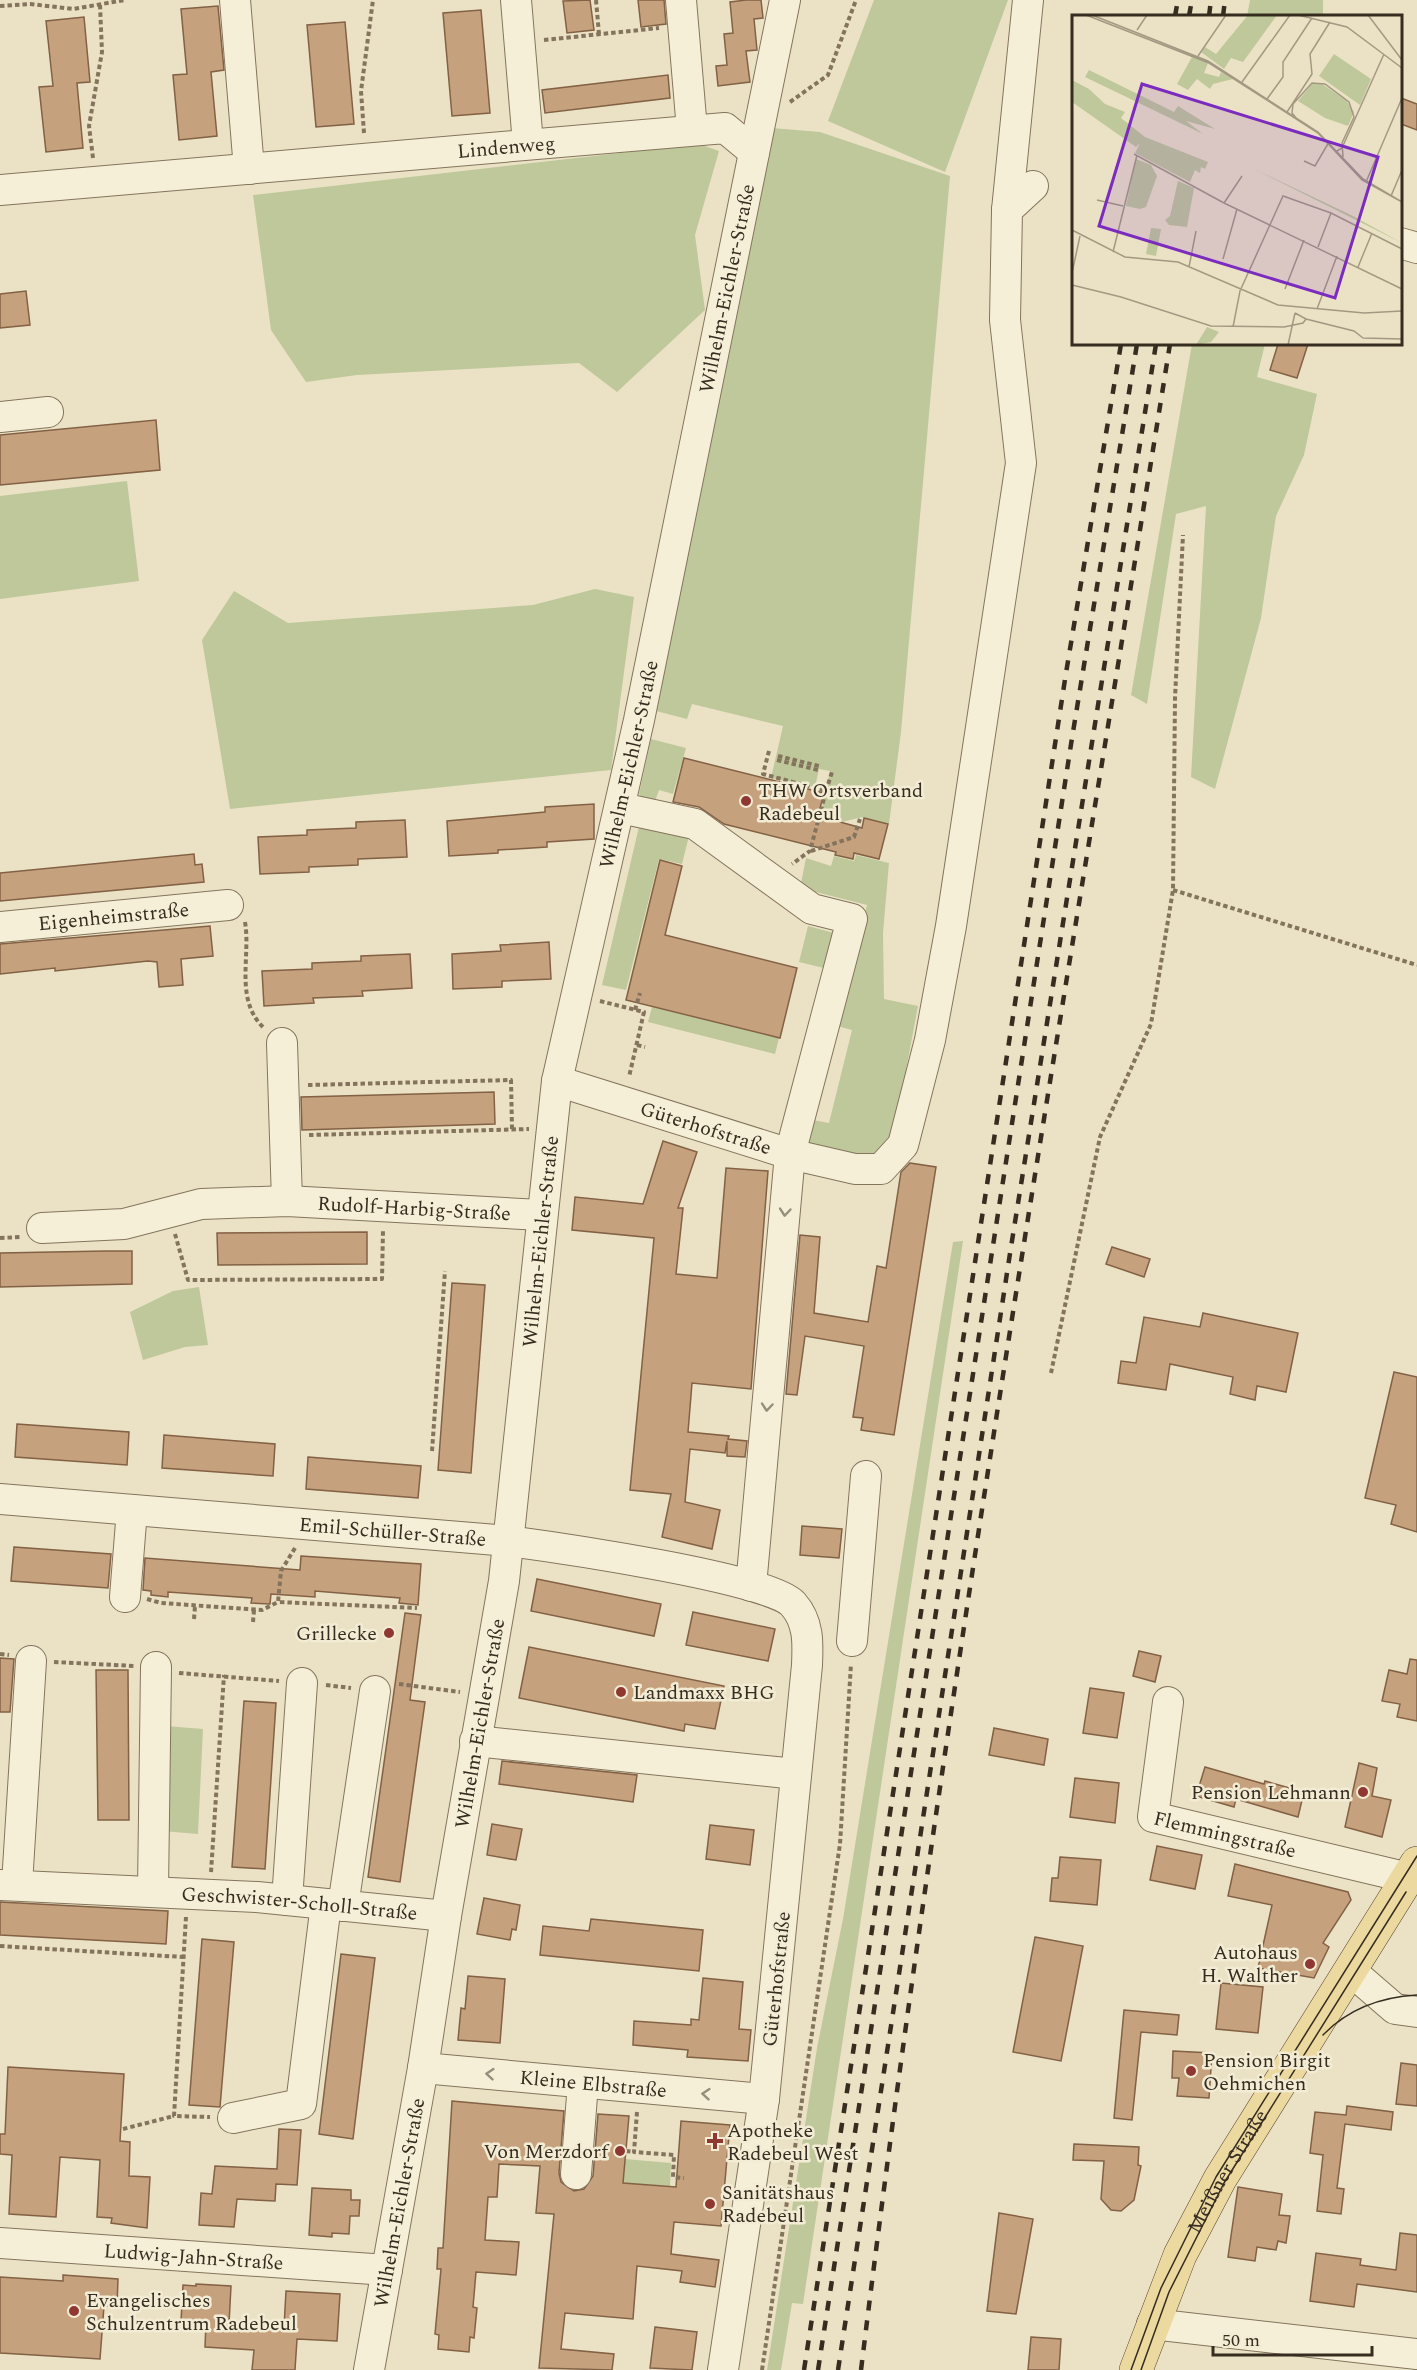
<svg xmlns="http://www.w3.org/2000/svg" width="1417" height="2370" font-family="Spectral,serif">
	<rect width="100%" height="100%" fill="#ebe2c5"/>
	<!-- green -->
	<g fill="#bfc89a">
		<path d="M874,0H1008L945,172L828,121Z"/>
		<path d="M1250,0H1323V16H1247Z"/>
		<path d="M772,128L820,132L950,176L901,732L889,824L863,817L841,822L820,816L830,771L819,769L815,787L771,778L783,726L692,704L687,719L656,711L664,671L667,626Z"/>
		<path d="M699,144L719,151L695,235L705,310L617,392L579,363L357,375L306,382L271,330L253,195Z"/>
		<path d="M1192,344H1265L1257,377L1317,394L1304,455L1276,516L1261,618L1215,789L1191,777L1206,506L1176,514L1147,704L1131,695Z"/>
		<path d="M127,481L139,581L0,599V496Z"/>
		<path d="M595,589L634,597L611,770L230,809L202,640L234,591L288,623L533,605Z"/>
		<path d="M651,739L686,748L673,794L659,790L654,804L646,802L639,794Z"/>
		<path d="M641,818L690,832L682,864L659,859L626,990L602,985Z"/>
		<path d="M856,855L889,863L883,933L884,999L918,1006L891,1150L879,1162L806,1149L813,1120L829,1123L852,1030L837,1026L867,905L800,888L806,858L831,866L834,856L854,861Z"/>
		<path d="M808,926L834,933L828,969L799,962Z"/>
		<path d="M652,1007L779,1038L775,1054L648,1022Z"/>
		<path d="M963,1241L803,2304L792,2303L781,2370H767L817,2048L843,1919L953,1242Z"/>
		<path d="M199,1287L208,1345L185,1347L143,1360L130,1312L173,1291Z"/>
		<path d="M166,1726L203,1729L198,1834L162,1831Z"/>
		<path d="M625,2159L671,2163L670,2186L623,2183Z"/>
	</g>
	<!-- building -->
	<g fill="#c6a17e" stroke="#826144" stroke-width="1.5">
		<path d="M590,0L594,30L567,33L563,1Z"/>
		<path d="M638,0H664L666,24L641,27Z"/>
		<path d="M746,0H761L763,18L754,19L757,50L746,51L750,82L718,86L716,66L727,65L724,34L733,33L730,2Z"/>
		<path d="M218,6L224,70L211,72L217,136L179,140L173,75L187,74L181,9Z"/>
		<path d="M481,10L490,113L452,116L443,13Z"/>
		<path d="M84,17L90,82L77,83L83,148L46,152L39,87L53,86L46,21Z"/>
		<path d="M345,22L354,124L316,127L307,25Z"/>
		<path d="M668,75L670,98L545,113L542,90Z"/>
		<path d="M1401,98L1417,104V130L1401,124Z"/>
		<path d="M26,291L30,325L0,328V294Z"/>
		<path d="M1278,344H1308L1297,378L1270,370Z"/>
		<path d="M156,420L160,470L0,485V435Z"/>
		<path d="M684,758L824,793L818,816L862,828L864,818L888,824L879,859L854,853L853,859L835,855L836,852L724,824L699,807L673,802Z"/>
		<path d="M594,804V839L547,842V847L498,850V853L449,856L447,821L545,812V807Z"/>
		<path d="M405,820L407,857L358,859V865L309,867V872L260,874L258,837L307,835V830L356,828V822Z"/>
		<path d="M194,854L195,865L202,864L204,882L0,901V873Z"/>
		<path d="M660,860L682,866L665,935L797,968L780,1038L626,1000Z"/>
		<path d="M210,926L213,956L181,959L183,985L159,987L157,962L148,961L55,971V968L0,974V944Z"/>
		<path d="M549,942L551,979L502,981V987L453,989L452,954L501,951L500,945Z"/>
		<path d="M410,954L412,988L362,991L363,996L313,998L314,1003L264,1006L262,971L312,969V963L361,961V956Z"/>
		<path d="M494,1092L495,1124L302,1130L301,1097Z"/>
		<path d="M663,1141L697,1152L678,1208H683L676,1274L717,1278L726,1168L768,1171L751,1389L692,1383L688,1432L729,1436L728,1439L747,1441L745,1457L727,1456V1441L725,1453L690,1449L685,1502L720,1510L712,1549L662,1537L671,1494L630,1490L654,1238L572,1230L575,1197L643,1204Z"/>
		<path d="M910,1163L936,1167L894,1435L861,1430L863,1418L853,1417L864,1346L805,1336L797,1395L786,1394L800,1235L820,1237L814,1313L868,1322L877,1266L886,1268L901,1172Z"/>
		<path d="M367,1232V1264L218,1265L217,1233Z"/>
		<path d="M1112,1247L1150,1259L1144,1277L1106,1264Z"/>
		<path d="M106,1251H132V1284L0,1287V1253Z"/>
		<path d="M452,1283L485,1285L471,1473L438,1470Z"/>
		<path d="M1203,1313L1298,1333L1286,1392L1257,1386L1255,1400L1230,1394L1233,1377L1170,1364L1166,1390L1118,1383L1121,1361L1136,1363L1144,1317L1200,1327Z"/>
		<path d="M1394,1372L1417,1377V1532L1391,1524L1396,1505L1365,1498Z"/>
		<path d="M17,1424L129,1432L127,1465L15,1457Z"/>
		<path d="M164,1435L275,1444L273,1476L162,1468Z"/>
		<path d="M308,1457L421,1466L418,1498L306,1489Z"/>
		<path d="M802,1526L842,1529L839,1558L800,1555Z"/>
		<path d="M14,1547L111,1554L108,1588L11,1581Z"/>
		<path d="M301,1556L421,1564L418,1605L399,1603L400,1598L315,1591V1597L271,1594L270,1604L251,1603L252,1598L168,1592V1597L151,1595V1591L143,1590L145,1558L300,1570Z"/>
		<path d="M537,1579L661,1604L654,1636L531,1611Z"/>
		<path d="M693,1612L775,1629L768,1661L686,1645Z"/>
		<path d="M405,1613L421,1615L410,1700L425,1702L400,1882L368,1877Z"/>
		<path d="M529,1647L724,1686L715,1729L685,1724L684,1731L519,1698Z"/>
		<path d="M1139,1651L1161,1656L1155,1682L1133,1676Z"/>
		<path d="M0,1658L14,1659L10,1712H0Z"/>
		<path d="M1410,1659L1417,1660V1721L1397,1717L1400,1704L1382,1701L1389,1670L1407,1674Z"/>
		<path d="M96,1670H128L129,1820H98Z"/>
		<path d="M1090,1688L1124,1693L1117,1738L1083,1733Z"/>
		<path d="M244,1701L276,1703L265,1869L232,1867Z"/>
		<path d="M994,1728L1048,1739L1044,1765L989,1755Z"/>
		<path d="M502,1761L637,1775L633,1802L499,1784Z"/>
		<path d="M1359,1763L1377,1768L1372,1796L1391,1800L1382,1837L1345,1827Z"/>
		<path d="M1205,1767L1264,1784L1265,1781L1304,1792L1298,1817L1236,1799L1234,1807L1196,1796Z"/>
		<path d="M1075,1778L1119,1783L1115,1823L1070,1817Z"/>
		<path d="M492,1824L522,1829L516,1860L487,1855Z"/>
		<path d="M710,1825L754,1830L750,1865L706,1859Z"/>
		<path d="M1157,1846L1202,1855L1195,1889L1150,1880Z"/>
		<path d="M1060,1857L1101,1860L1097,1905L1050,1901L1052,1878H1058Z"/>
		<path d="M1235,1864L1348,1892L1351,1900L1323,1943L1329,1947L1314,1978L1258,1968L1272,1905L1228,1896Z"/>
		<path d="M484,1898L520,1905L516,1930L512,1929L510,1940L477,1934Z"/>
		<path d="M0,1902L168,1911L166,1944L0,1935Z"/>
		<path d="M591,1919L703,1930L699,1971L540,1955L543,1926L589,1931Z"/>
		<path d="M1035,1937L1083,1946L1061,2061L1013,2052Z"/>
		<path d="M202,1939L234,1942L220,2107L189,2105Z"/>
		<path d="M341,1954L375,1958L353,2139L319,2134Z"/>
		<path d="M468,1976L505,1979L500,2043L458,2040L461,2008L465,2009Z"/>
		<path d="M703,1978L743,1982L739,2029L751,2030L748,2061L687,2057L688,2050L633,2045L634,2021L691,2025V2019L699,2020Z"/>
		<path d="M1221,1983L1263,1987L1258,2033L1216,2029Z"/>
		<path d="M1124,2010L1179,2015L1177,2035L1141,2032L1132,2120L1114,2118Z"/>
		<path d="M1173,2051L1212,2053L1209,2098L1177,2096L1179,2078H1172Z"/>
		<path d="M1401,2063L1417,2065V2106L1396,2104Z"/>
		<path d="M8,2067L124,2074L120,2141L130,2142L129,2176L150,2177L147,2228L111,2223L112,2218L97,2217L100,2160L60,2157L56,2217L9,2214L12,2155L0,2154V2134H5Z"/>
		<path d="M452,2101L564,2111L559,2173L561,2182L574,2191L584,2189L593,2176L598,2114L629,2116L623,2183L676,2187L681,2121L730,2125L721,2226L674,2222L671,2254L719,2260L715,2287L680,2282L682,2271L637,2266L633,2319L565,2313L561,2349L614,2354L612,2370L539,2368L554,2214L536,2213L540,2166L499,2164L497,2197H488L485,2240L519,2242L516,2275L476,2272L473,2307L477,2308L474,2338L470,2337L469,2352L438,2349L439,2335L435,2334L441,2269H437L438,2248H443Z"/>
		<path d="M1347,2106L1393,2112L1391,2130L1345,2124L1337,2188L1344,2189L1341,2214L1317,2211L1323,2155L1310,2153L1315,2112L1346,2115Z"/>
		<path d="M279,2129L301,2130L297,2185L276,2184L275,2201L237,2199L234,2227L199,2225L201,2193L212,2194L215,2166L277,2169Z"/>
		<path d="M1074,2144L1139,2147L1138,2165L1141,2166L1134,2200L1121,2211L1111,2210L1101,2199L1104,2161L1073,2160Z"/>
		<path d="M1238,2187L1282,2194L1279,2215L1290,2216L1286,2243L1278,2241L1276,2250L1257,2247L1255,2261L1228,2257Z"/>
		<path d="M312,2188L351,2190V2200H360L359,2216H350L349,2234L332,2233V2237L309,2235Z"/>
		<path d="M999,2213L1033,2219L1016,2314L987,2311Z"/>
		<path d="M1400,2233L1417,2235V2292L1357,2284L1354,2307L1310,2301L1316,2253L1361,2259L1360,2265L1396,2270Z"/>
		<path d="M63,2275L118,2279L117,2307L104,2306L100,2359L0,2353V2277L63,2281Z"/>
		<path d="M196,2284L231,2286L229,2324L284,2327L286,2291L340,2294L337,2341L297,2339L295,2370H252L254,2350L205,2347L206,2322L181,2321L183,2285L196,2286Z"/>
		<path d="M655,2327L697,2332L692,2370L650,2368Z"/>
		<path d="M1031,2337L1061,2339L1059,2370H1028Z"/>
	</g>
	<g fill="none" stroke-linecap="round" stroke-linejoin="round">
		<!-- minor casing -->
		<g stroke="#84745d" stroke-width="32">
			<g id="minor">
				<path d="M235,0L249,169"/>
				<path d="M516,0L528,144"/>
				<path d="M681,0L692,130"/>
				<path id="s1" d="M0,190L725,128L754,152"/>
				<path d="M1007,210L1028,0"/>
				<path d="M1400,243L1417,248"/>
				<path d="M0,417L48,412"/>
				<path d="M621,808L695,824L812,909L852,919L790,1154L751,1586"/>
				<path id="s2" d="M0,927L228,905"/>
				<path d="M282,1043L287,1201"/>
				<path id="s3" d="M557,1081L790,1154L855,1169H881L903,1145L930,1040L951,926L1021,463L1005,320L1007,210L1033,186"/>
				<path id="s4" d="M42,1228L124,1224L201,1204L287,1201L541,1215"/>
				<path id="s5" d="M0,1499L509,1541C554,1547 770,1578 793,1604C809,1622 808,1643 807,1665L764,2099L723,2370"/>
				<path d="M125,1597L132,1510"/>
				<path d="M852,1641L866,1476"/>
				<path id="s6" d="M1168,1702L1153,1817L1409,1878"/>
				<path d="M475,1741L796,1774"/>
				<path d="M17,1884L31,1661"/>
				<path id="s7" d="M0,1885L257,1897L446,1916"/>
				<path d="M153,1890L156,1667"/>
				<path d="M287,1900L302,1683"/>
				<path d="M343,1906L375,1691"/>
				<path d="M1351,1971L1395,2009L1417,2012"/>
				<path id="s8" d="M423,2068L764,2099"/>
				<path d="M233,2118L301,2104L326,1904"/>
				<path d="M576,2174L583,2083"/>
				<path id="s9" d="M0,2243L387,2270"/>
				<path d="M1152,2324L1417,2354"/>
				<path id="s10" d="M369,2370L423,2068L446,1916L504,1581L557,1081L639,720L785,0"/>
			</g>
		</g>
		<!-- major casing -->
		<g stroke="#524330" stroke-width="34">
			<g id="major">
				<path id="s11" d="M1136,2370L1180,2255L1220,2179L1417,1863"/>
			</g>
		</g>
		<!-- path -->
		<g stroke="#84745d" stroke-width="4" stroke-dasharray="4.5 3" stroke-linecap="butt">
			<path d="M596,0L599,34"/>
			<path d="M0,6L30,4L73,9L125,0"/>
			<path d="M544,40L659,28"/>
			<path d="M790,102L828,75L856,0"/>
			<path d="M364,133L361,91L373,0"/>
			<path d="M93,158L89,126L102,52L100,5"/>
			<path d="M769,751L763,774L826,791L810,851L792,864"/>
			<path d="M778,756L819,766"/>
			<path d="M777,760L818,770"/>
			<path d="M826,791L832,772"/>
			<path d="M811,851L854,837L860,819"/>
			<path d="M1173,890L1417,965"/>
			<path d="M245,922C251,956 234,1000 264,1028"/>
			<path d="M600,1001L644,1012L629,1077"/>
			<path d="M635,1010L640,993"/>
			<path d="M637,1045L645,1047"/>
			<path d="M308,1085L511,1080L512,1129"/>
			<path d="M309,1135L529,1129"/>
			<path d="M175,1234L188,1280L382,1279L383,1230"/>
			<path d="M0,1238L20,1237"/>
			<path d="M1051,1373L1100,1137L1151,1024L1173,890L1175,698L1183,535"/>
			<path d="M432,1451L445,1271"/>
			<path d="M295,1548L281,1571L278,1602L417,1608"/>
			<path d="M147,1599L161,1603L262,1610L278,1602"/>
			<path d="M194,1619L195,1606"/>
			<path d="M253,1622L254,1610"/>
			<path d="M0,1654L9,1655"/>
			<path d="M54,1662L134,1666"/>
			<path d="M179,1673L279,1681"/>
			<path d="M399,1684L460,1692"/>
			<path d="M326,1685L351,1688"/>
			<path d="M211,1872L224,1675"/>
			<path d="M186,1917L174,2116L210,2117"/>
			<path d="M0,1946L183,1957"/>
			<path d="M637,2112L634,2152L674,2155L673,2177L684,2178"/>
			<path d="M123,2129L174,2116"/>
			<path d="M626,2151L634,2152"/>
			<path d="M762,2370L840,1844L851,1664"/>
		</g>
		<!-- minor -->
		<use href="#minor" stroke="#f6efd8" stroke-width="30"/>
		<!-- major -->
		<use href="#major" stroke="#ebd9a0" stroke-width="33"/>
		<!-- tram -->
		<g stroke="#362c1f" stroke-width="1.5">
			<path d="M1323,2035C1348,2009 1381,1997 1417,1995"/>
			<path d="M1131,2370L1161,2288L1216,2177L1417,1856"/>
			<path d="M1141,2370L1169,2292L1224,2183L1406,1892"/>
		</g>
		<!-- rail -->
		<g stroke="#362c1f" stroke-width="4.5" stroke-dasharray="10 10" stroke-linecap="butt">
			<path d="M1175,16L1178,0"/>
			<path d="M1189,16L1192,0"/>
			<path d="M1209,16L1211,0"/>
			<path d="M1223,16L1225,0"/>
			<path d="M804,2370L1066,673L1121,344"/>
			<path d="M818,2370L1072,738L1137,344"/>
			<path d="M838,2370L1011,1247L1156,344"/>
			<path d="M861,2370C944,1692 1062,1018 1170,344"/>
		</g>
	</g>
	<!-- one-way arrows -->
	<defs><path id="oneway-chevron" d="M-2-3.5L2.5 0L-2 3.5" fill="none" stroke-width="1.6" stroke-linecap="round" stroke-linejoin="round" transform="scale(1.5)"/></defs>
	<g stroke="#968e7c">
		<use href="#oneway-chevron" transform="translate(785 1212) rotate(95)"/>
		<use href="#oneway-chevron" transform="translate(767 1407) rotate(95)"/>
		<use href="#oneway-chevron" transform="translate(490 2074) rotate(-175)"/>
		<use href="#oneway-chevron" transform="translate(706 2094) rotate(-175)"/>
	</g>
	<!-- markers -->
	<g fill="#8f3731" stroke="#f3ecd4" stroke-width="2">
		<circle cx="746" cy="801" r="6"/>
		<circle cx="389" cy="1633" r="6"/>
		<circle cx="621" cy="1692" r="6"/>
		<circle cx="1363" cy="1792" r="6"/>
		<circle cx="1310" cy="1964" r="6"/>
		<circle cx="1191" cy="2071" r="6"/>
		<path d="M712 2132h6v6h6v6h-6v6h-6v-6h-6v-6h6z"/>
		<circle cx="620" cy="2151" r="6"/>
		<circle cx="710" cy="2204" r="6"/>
		<circle cx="74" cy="2311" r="6"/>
	</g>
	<g text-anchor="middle" stroke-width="5" stroke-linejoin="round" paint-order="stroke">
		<!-- street labels -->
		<g font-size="20" fill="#362c1f" stroke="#f3ecd4">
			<text dy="7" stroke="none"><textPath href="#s1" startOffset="508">Lindenweg</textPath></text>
			<text dy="7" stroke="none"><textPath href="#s10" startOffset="2114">Wilhelm-Eichler-Straße</textPath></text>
			<text dy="7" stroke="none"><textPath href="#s10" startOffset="1628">Wilhelm-Eichler-Straße</textPath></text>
			<text dy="7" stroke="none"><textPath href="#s2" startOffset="114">Eigenheimstraße</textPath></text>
			<text dy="7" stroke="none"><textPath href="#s3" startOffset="156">Güterhofstraße</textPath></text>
			<text dy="7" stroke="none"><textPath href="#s4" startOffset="375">Rudolf-Harbig-Straße</textPath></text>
			<text dy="7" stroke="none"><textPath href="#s10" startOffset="1142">Wilhelm-Eichler-Straße</textPath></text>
			<text dy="7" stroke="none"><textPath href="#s5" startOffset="394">Emil-Schüller-Straße</textPath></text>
			<text dy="7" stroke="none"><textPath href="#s10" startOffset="656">Wilhelm-Eichler-Straße</textPath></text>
			<text dy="7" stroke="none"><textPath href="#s6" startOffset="190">Flemmingstraße</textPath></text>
			<text dy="7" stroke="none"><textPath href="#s7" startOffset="300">Geschwister-Scholl-Straße</textPath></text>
			<text transform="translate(776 1979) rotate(-84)" y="7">Güterhofstraße</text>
			<text dy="7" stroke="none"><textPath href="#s8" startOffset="171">Kleine Elbstraße</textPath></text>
			<text dy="7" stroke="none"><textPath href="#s11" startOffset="219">Meißner Straße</textPath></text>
			<text dy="7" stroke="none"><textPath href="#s10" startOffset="170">Wilhelm-Eichler-Straße</textPath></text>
			<text dy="7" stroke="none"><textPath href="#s9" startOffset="194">Ludwig-Jahn-Straße</textPath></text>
		</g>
		<!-- poi labels -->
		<g font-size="20" fill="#362c1f" stroke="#f3ecd4" text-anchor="start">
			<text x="758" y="797">THW Ortsverband<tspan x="758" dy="23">Radebeul</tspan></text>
			<text x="377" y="1640" text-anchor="end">Grillecke</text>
			<text x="633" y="1699">Landmaxx BHG</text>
			<text x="1351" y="1799" text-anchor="end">Pension Lehmann</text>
			<text x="1298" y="1959" text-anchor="end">Autohaus<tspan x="1298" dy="23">H. Walther</tspan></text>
			<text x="1203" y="2067">Pension Birgit<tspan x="1203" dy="23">Oehmichen</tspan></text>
			<text x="727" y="2137">Apotheke<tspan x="727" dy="23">Radebeul West</tspan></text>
			<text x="608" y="2158" text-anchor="end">Von Merzdorf</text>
			<text x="722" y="2199">Sanitätshaus<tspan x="722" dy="23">Radebeul</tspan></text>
			<text x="86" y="2307">Evangelisches<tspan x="86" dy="23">Schulzentrum Radebeul</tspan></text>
		</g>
	</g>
	<!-- overview -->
	<g transform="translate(1072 15)">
		<rect width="330" height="330" fill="#ebe2c5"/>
		<path d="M176,0H205L171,47L159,43L152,54L129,37L133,32L144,39ZM262,39L299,64L288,90L247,61ZM120,42L136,48L132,58L147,62L149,57L161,64L141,69L138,74L125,64L116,75L105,69ZM17,55L102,97L106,91L143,114L114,106L131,119L13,62ZM0,65L17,74L33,89L53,97L49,103L73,122L136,147L133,154L129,152L128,158L123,155L118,167L63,138L68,128L64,132L0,87ZM240,69H250L274,85L282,97L276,111L253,103L226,86ZM64,144L79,150L85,161L74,192L68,194L54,191ZM180,153L281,201L330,228ZM106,166L122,173L115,212L97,210L93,205L98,201ZM79,213L89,214L84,241L74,239ZM135,312L147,317L139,327L124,330Z" fill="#bfc89a"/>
		<path fill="none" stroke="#a39983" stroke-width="1.5" d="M14,0L137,48L246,118L290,165L330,187M20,0L136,46L246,117L291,164L330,187M226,0L275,12L330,53M296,0L330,45M65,15L75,0M126,41L154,0M170,67L218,0M195,84L211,62V47L240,3M215,97L240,59L238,39L258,7M225,104L220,98L221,89L240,68L253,69L277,87L282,102L270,128L271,142M265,136L270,133L312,39M62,139L152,188L330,274M232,146L243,151L257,127M294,167L330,83M319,181L330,155M25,185L51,191M152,188L170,161M0,215L53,242L106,247L206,290L292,298L330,296M246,232L259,198M41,237L65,140M151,244L165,194M117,252L124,216M286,252L300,218M0,258L8,221M0,270L49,282L139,311L212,312L231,308L234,304M213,274L232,225M245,294L265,241M223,298L234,304L282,316L291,323M161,312L168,276L211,181L259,198L330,234M291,323L330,324M216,330L223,298"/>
		<path fill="#7b2cbf" fill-opacity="0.15" stroke="#7b2cbf" stroke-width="3" d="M70,69L306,142L263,283L27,211Z"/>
		<rect width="330" height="330" fill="none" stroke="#362c1f" stroke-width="3"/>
	</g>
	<!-- scale -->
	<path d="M1213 2346v9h159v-9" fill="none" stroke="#362c1f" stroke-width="3"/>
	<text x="1222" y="2346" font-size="18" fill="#362c1f" stroke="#f3ecd4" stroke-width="4.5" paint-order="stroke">50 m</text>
</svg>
